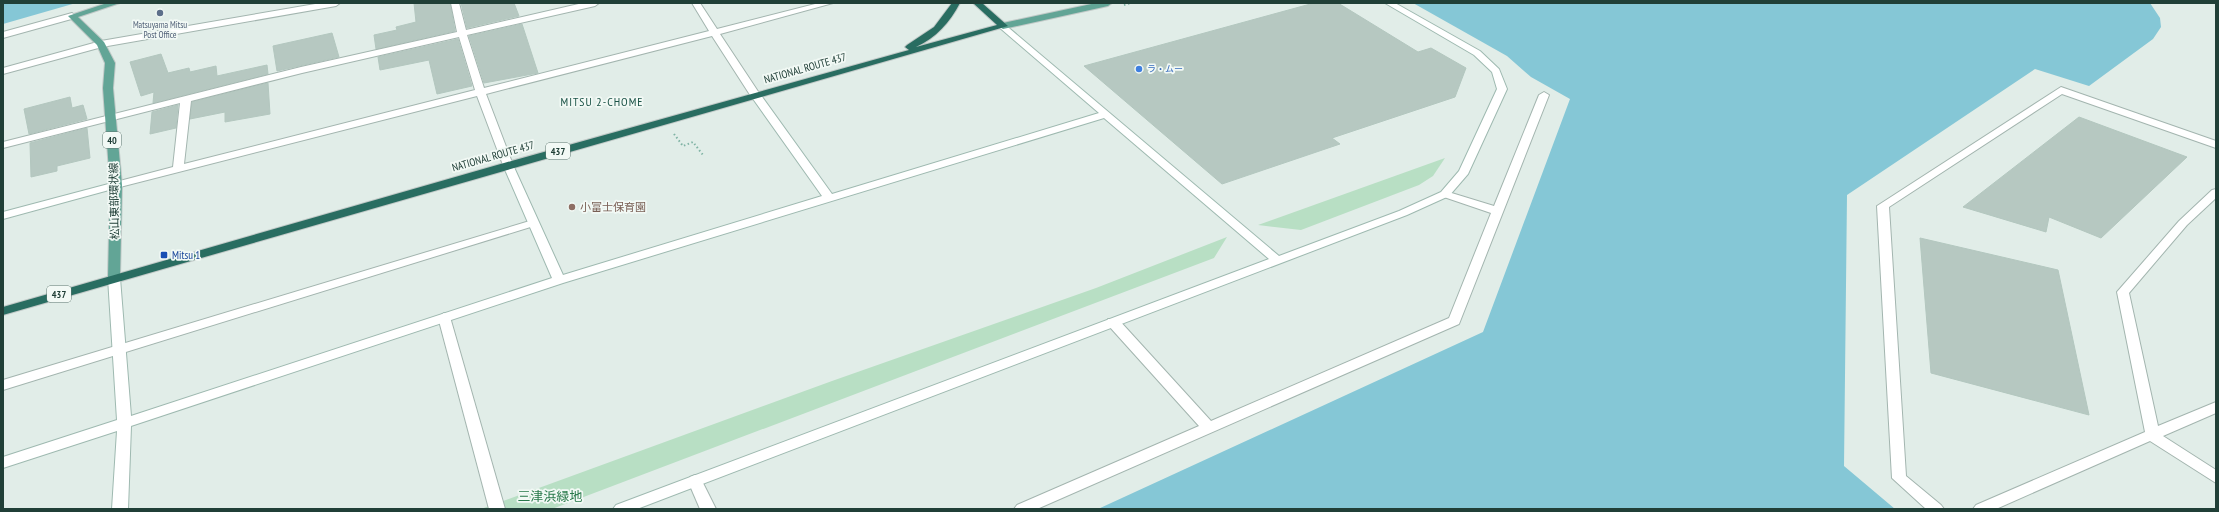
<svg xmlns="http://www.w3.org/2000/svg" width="2219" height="512" font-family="'PT Sans Narrow','Noto Sans JP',sans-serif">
	<rect width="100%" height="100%" fill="#e1ede8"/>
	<!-- green -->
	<g fill="#b8dfc4">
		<path d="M1445,158L1433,176L1419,185L1301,230L1258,225Z"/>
		<path d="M1227,237L1214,258L552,509H481L832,381L1096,288Z"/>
	</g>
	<!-- water -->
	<g fill="#85c7d6">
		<path d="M3,3H76L3,24Z"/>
		<path d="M1413,3H2150L2160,18L2161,27L2153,39L2089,86L2035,69L1847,195L1844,466L1895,509H1098L1483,332L1570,99L1531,77L1507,56Z"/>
	</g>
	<!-- building -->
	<g fill="#b6c8c1" stroke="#b3c7bf">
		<path d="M414,3H450L455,31L376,49L374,35L397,30L396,27L416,22Z"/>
		<path d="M461,3H514L519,16L467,28Z"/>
		<path d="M1314,3H1338L1418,52L1431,48L1466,68L1455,97L1332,138L1340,144L1222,184L1084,66Z"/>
		<path d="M522,24L538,73L484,83L469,36Z"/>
		<path d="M332,33L339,57L277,71L273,46Z"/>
		<path d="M458,39L472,86L437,94L429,60L380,70L378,57Z"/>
		<path d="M161,54L168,73L189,68L190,72L216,66L217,76L267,65L268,74L153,103L154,92L141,96L130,62Z"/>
		<path d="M268,83L270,114L225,122V112L190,119L192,102Z"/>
		<path d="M70,97L72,108L83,105L87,119L29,134L24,109Z"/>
		<path d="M178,105L176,128L150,134L152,112Z"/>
		<path d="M2079,117L2187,157L2101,238L2049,217L2046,232L1963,207Z"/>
		<path d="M87,128L90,158L57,166V171L31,177L30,143Z"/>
		<path d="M1920,238L2058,270L2089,415L1931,373Z"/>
	</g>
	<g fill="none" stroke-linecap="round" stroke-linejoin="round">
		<!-- lane casing -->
		<g stroke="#a3b5af" stroke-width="2">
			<g id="lane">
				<path d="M1544,92L1549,95L1459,324L1037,509H1014L1017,505L1199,426L1108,325L1107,322L1108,319H1118L1211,421L1449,318L1491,213L1441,196L1439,194L1445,191L1494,206L1539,95Z"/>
				<path d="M695,475L700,477L716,509H700L688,481L690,477Z"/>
			</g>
		</g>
		<!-- street casing -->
		<g stroke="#a3b5af" stroke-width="2">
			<g id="street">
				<path d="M321,3H340L336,6L102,47L3,74V68L101,41Z"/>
				<path d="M451,3H459L466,30L583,3H599L595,6L467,35L484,88L709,31L692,3H700L717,29L819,3H833L720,34L761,96L760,98H752L712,36L486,94L513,165L508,168L503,165L477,96L116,188L110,185L112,183L173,167L180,103L3,148V142L301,67L457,32ZM459,37L475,90L184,164L191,101L302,73Z"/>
				<path d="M72,13L76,16L75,18L3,38V32Z"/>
				<path d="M2061,87L2216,141V148L2062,94L1889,207L1906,476L1941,505L1944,509H1926L1892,478L1877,206Z"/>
				<path d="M2216,189V198L2187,225L2129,293L2158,426L2216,402V413L2163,436L2216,470V483L2150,441L1996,509H1973L1976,505L2145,432L2117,292L2179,221L2212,190Z"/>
				<path d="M533,220L539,223L537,225L3,390V380Z"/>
				<path d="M444,313L450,317L505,509H489L438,317Z"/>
			</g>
		</g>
		<!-- secondary casing -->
		<g stroke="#9eb9b0" stroke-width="2">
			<g id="secondary">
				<path d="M1385,3H1395L1480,51L1499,69L1507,89L1468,174L1449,196L1407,215L637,509H613L616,505L1269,259L1104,118L563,283L131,426L128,509H112L117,431L3,468V457L117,420L108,278L110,275L114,274L120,278L131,416L552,278L503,165L504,163H512L513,165L563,275L822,196L751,96L752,94H760L832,194L1099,113L1000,28V24L1003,23L1279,256L1399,211L1441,192L1459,171L1497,89L1492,72L1474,55Z"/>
				<path d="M116,182L122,185L120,187L3,219V212Z"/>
			</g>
		</g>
		<!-- primary casing -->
		<g stroke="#c1c9c7" stroke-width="2">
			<g id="primary">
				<path d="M107,3H120L78,17L104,42L115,63L113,88L122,185L120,278L114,282L108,278L110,185L103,88L105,63L97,45L68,16Z"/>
				<path d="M1096,3H1112L1108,6L1003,29L998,26L1003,23Z"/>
			</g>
		</g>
		<!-- highway casing -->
		<g stroke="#c1c9c7" stroke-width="2">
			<path id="highway" d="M952,3H960C950,22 936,38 916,47L997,25L973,3H982L1008,26L3,315V307L504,163L909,50L905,47L907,45L934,27Z"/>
		</g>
		<!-- path -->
		<g stroke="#7fb3a4" stroke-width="2" stroke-dasharray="1.5 2.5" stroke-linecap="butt">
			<path d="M1124,5L1131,3"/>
			<path d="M674,134L683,146L693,142L703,155"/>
		</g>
		<!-- lane -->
		<use href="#lane" fill="#fff" fill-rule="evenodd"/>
		<!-- street -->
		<use href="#street" fill="#fff" fill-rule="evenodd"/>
		<!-- secondary -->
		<use href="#secondary" fill="#fff" fill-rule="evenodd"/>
		<!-- primary -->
		<use href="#primary" fill="#62a596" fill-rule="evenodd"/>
		<!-- highway -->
		<use href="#highway" fill="#296d61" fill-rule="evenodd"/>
	</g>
	<!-- markers -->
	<circle fill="#5c6f8a" stroke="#f2f9f5" stroke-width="1.5" cx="160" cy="13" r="4"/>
	<circle fill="#3f7fe0" stroke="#f2f9f5" stroke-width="1.5" cx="1139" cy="69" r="4"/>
	<circle fill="#8d6e63" stroke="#f2f9f5" stroke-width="1.5" cx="572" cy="207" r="4"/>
	<rect fill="#1a4fb4" stroke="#f2f9f5" stroke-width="1.5" x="160" y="251" width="8" height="8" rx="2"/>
	<g text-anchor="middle" stroke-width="3.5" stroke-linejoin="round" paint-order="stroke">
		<!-- far-service labels -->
		<g font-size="9" fill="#4e5e75" stroke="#f2f9f5">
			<text x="160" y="28">Matsuyama Mitsu<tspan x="160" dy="10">Post Office</tspan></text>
		</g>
		<!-- far-shop labels -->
		<g font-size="9" fill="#366cbe" stroke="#f2f9f5" text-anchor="start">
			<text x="1147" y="72">ラ・ムー</text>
		</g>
		<!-- shield labels -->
		<g fill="#f2f9f5" stroke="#5f7770" stroke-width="1">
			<rect x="103" y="132" width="18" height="16" rx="3"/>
			<rect x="546" y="143" width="24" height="16" rx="3"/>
			<rect x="47" y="286" width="24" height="16" rx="3"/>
		</g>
		<g font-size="10" font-weight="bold" fill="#203f37">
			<text x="112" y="144">40</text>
			<text x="558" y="155">437</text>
			<text x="59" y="298">437</text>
		</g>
		<!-- street labels -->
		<g font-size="11" fill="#203f37" stroke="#f2f9f5">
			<text transform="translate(805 68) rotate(-16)" y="4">NATIONAL ROUTE 437</text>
			<text transform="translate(493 156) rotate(-16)" y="4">NATIONAL ROUTE 437</text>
			<text transform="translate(114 201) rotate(-91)" y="4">松山東部環状線</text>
		</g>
		<!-- education labels -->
		<g font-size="11" fill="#785e54" stroke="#f2f9f5" text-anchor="start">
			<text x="580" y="211">小富士保育園</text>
		</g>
		<!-- transit labels -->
		<g font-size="11" fill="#164399" stroke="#f2f9f5" text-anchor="start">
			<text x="172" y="259">Mitsu 1</text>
		</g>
		<!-- neighbourhood labels -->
		<g font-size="12" letter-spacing="1" fill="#1a5246" stroke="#f2f9f5">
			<text x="602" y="106">MITSU 2-CHOME</text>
		</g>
		<!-- near-park labels -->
		<g font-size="13" fill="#277849" stroke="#f2f9f5">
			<text x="550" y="501">三津浜緑地</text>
		</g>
	</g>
	<!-- border -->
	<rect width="2219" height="512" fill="none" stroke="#203f37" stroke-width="8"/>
</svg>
